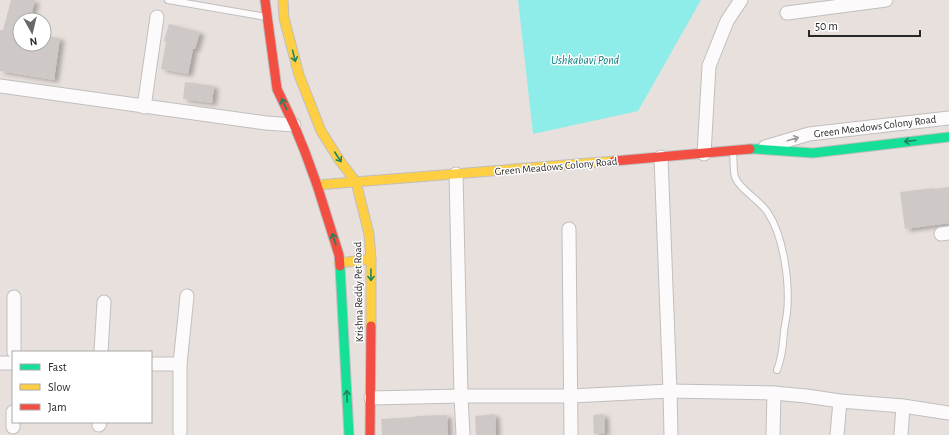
<svg xmlns="http://www.w3.org/2000/svg" width="949" height="435" font-family="'Alegreya Sans',sans-serif">
	<defs>
		<filter id="shadow"><feDropShadow dx="4.5" dy="2.5" stdDeviation="2" flood-color="#0004"/></filter>
	</defs>
	<rect width="100%" height="100%" fill="#e8e0dd"/>
	<!-- water -->
	<path fill="#8eede8" d="M518,0H701L638,111L533,134Z"/>
	<!-- building -->
	<g fill="#cec9c7" filter="url(#shadow)">
		<path d="M11,0H35L30,20H20V44H44V36L60,38L54,80L0,71V30H3Z"/>
		<path d="M169,24L200,32L195,49H193L188,74L161,69L166,42L164,41Z"/>
		<path d="M185,82L214,86L212,103L183,99Z"/>
		<path d="M949,187V223L905,229L900,192L933,188V189Z"/>
		<path d="M495,414L496,435H476L475,416Z"/>
		<path d="M604,414L605,433L594,434L593,415Z"/>
		<path d="M447,415L448,435H382L381,419L415,417V416Z"/>
	</g>
	<g fill="none" stroke-linecap="round" stroke-linejoin="round">
		<!-- lane casing -->
		<g stroke="#c0bfbf" stroke-width="8">
			<g id="lane">
				<path d="M168,0L266,17"/>
				<path d="M733,153C734,160 733,170 735,177C740,190 761,201 768,213C784,237 790,284 787,313C786,319 785,325 784,331C783,345 782,358 777,370"/>
			</g>
		</g>
		<!-- street casing -->
		<g stroke="#c0bfbf" stroke-width="15">
			<g id="street">
				<path d="M787,13L886,0"/>
				<path d="M0,86L266,123L294,125"/>
				<path d="M144,107L157,17"/>
				<path d="M765,147L809,134L949,118"/>
				<path d="M704,154L709,66L727,21L741,0"/>
				<path d="M661,157L670,391L671,435"/>
				<path d="M456,174L461,396L463,435"/>
				<path d="M569,229L571,435"/>
				<path d="M941,234L949,233"/>
				<path d="M14,297V352"/>
				<path d="M101,352L104,302"/>
				<path d="M0,363H13"/>
				<path d="M151,364H180"/>
				<path d="M371,398L461,396H571L670,391L774,393L806,396L840,401L903,406L949,413"/>
				<path d="M99,425L100,422"/>
				<path d="M13,427V412"/>
				<path d="M180,432V364L187,296"/>
				<path d="M773,435L774,393"/>
				<path d="M837,435L840,401"/>
				<path d="M901,435L903,406"/>
			</g>
		</g>
		<!-- fast casing -->
		<g stroke="#c0bfbf" stroke-width="11">
			<g id="fast">
				<path d="M750,149H756L813,153L949,137"/>
				<path d="M340,266L349,435"/>
			</g>
		</g>
		<!-- slow casing -->
		<g stroke="#c0bfbf" stroke-width="11">
			<g id="slow">
				<path d="M283,0L284,18L299,75L321,131L340,161L356,182L369,234L371,259V326"/>
				<path d="M317,185L614,161"/>
				<path d="M339,263L371,259"/>
			</g>
		</g>
		<!-- jam casing -->
		<g stroke="#c0bfbf" stroke-width="11">
			<g id="jam">
				<path d="M265,0L277,89L294,125L305,152L317,185L339,255L340,266"/>
				<path d="M614,161L750,149"/>
				<path d="M370,435L371,326"/>
			</g>
		</g>
		<!-- lane -->
		<use href="#lane" stroke="#fcfafa" stroke-width="6"/>
		<!-- street -->
		<use href="#street" stroke="#fcfafa" stroke-width="13"/>
		<!-- fast -->
		<use href="#fast" stroke="#16e098" stroke-width="9"/>
		<!-- slow -->
		<use href="#slow" stroke="#ffcf43" stroke-width="9"/>
		<!-- jam -->
		<use href="#jam" stroke="#f24e42" stroke-width="9"/>
	</g>
	<!-- one-way arrows -->
	<defs><path id="oneway-shaft" d="M-6 0H5M1.5-3L5.5 0L1.5 3" fill="none" stroke-width="1.6" stroke-linecap="round" stroke-linejoin="round"/></defs>
	<g stroke="#1f8460">
		<use href="#oneway-shaft" transform="translate(294 56) rotate(76)"/>
		<use href="#oneway-shaft" transform="translate(284 104) rotate(-115)"/>
		<use href="#oneway-shaft" transform="translate(910 141) rotate(173)"/>
		<use href="#oneway-shaft" transform="translate(338 157) rotate(57)"/>
		<use href="#oneway-shaft" transform="translate(334 239) rotate(-108)"/>
		<use href="#oneway-shaft" transform="translate(371 275) rotate(90)"/>
		<use href="#oneway-shaft" transform="translate(347 396) rotate(-93)"/>
	</g>
	<use stroke="#9d9c9c" href="#oneway-shaft" transform="translate(793 139) rotate(-16)"/>
	<g text-anchor="middle" stroke-width="3" stroke-linejoin="round" paint-order="stroke">
		<!-- street labels -->
		<g font-size="11" fill="#282828" stroke="#fff">
			<text transform="translate(875 126) rotate(-7)" y="4">Green Meadows Colony Road</text>
			<text transform="translate(556 166) rotate(-5)" y="4">Green Meadows Colony Road</text>
			<text transform="translate(358 292) rotate(-91)" y="4">Krishna Reddy Pet Road</text>
		</g>
		<!-- water labels -->
		<g font-size="12" font-style="italic" fill="#0a7e81" stroke="#fff">
			<text x="585" y="64">Ushkabavi Pond</text>
		</g>
	</g>
	<!-- legend -->
	<rect x="12" y="351" width="140" height="72" fill="#ffffff" stroke="#a9a9a9"/>
	<rect x="20" y="364" width="20" height="6" fill="#16e098" stroke="#a9a9a9"/>
	<text x="48" y="371" font-size="12" fill="#282828">Fast</text>
	<rect x="20" y="384" width="20" height="6" fill="#ffcf43" stroke="#a9a9a9"/>
	<text x="48" y="391" font-size="12" fill="#282828">Slow</text>
	<rect x="20" y="404" width="20" height="6" fill="#f24e42" stroke="#a9a9a9"/>
	<text x="48" y="411" font-size="12" fill="#282828">Jam</text>
	<!-- north arrow -->
	<g transform="translate(32 32) rotate(172)"><circle r="19" fill="#ffffff" stroke="#a9a9a9"/>
	<path d="M0-3L7 15L0 10L-7 15Z" fill="#6b6867"/>
	<text y="-6" font-size="11" font-weight="bold" text-anchor="middle" fill="#282828">N</text>
	</g>
	<!-- scale -->
	<path d="M809 30v6h111v-6" fill="none" stroke="#282828" stroke-width="2"/>
	<text x="815" y="30" font-size="12" fill="#282828" stroke="#ffffff" stroke-width="3" paint-order="stroke">50 m</text>
</svg>
